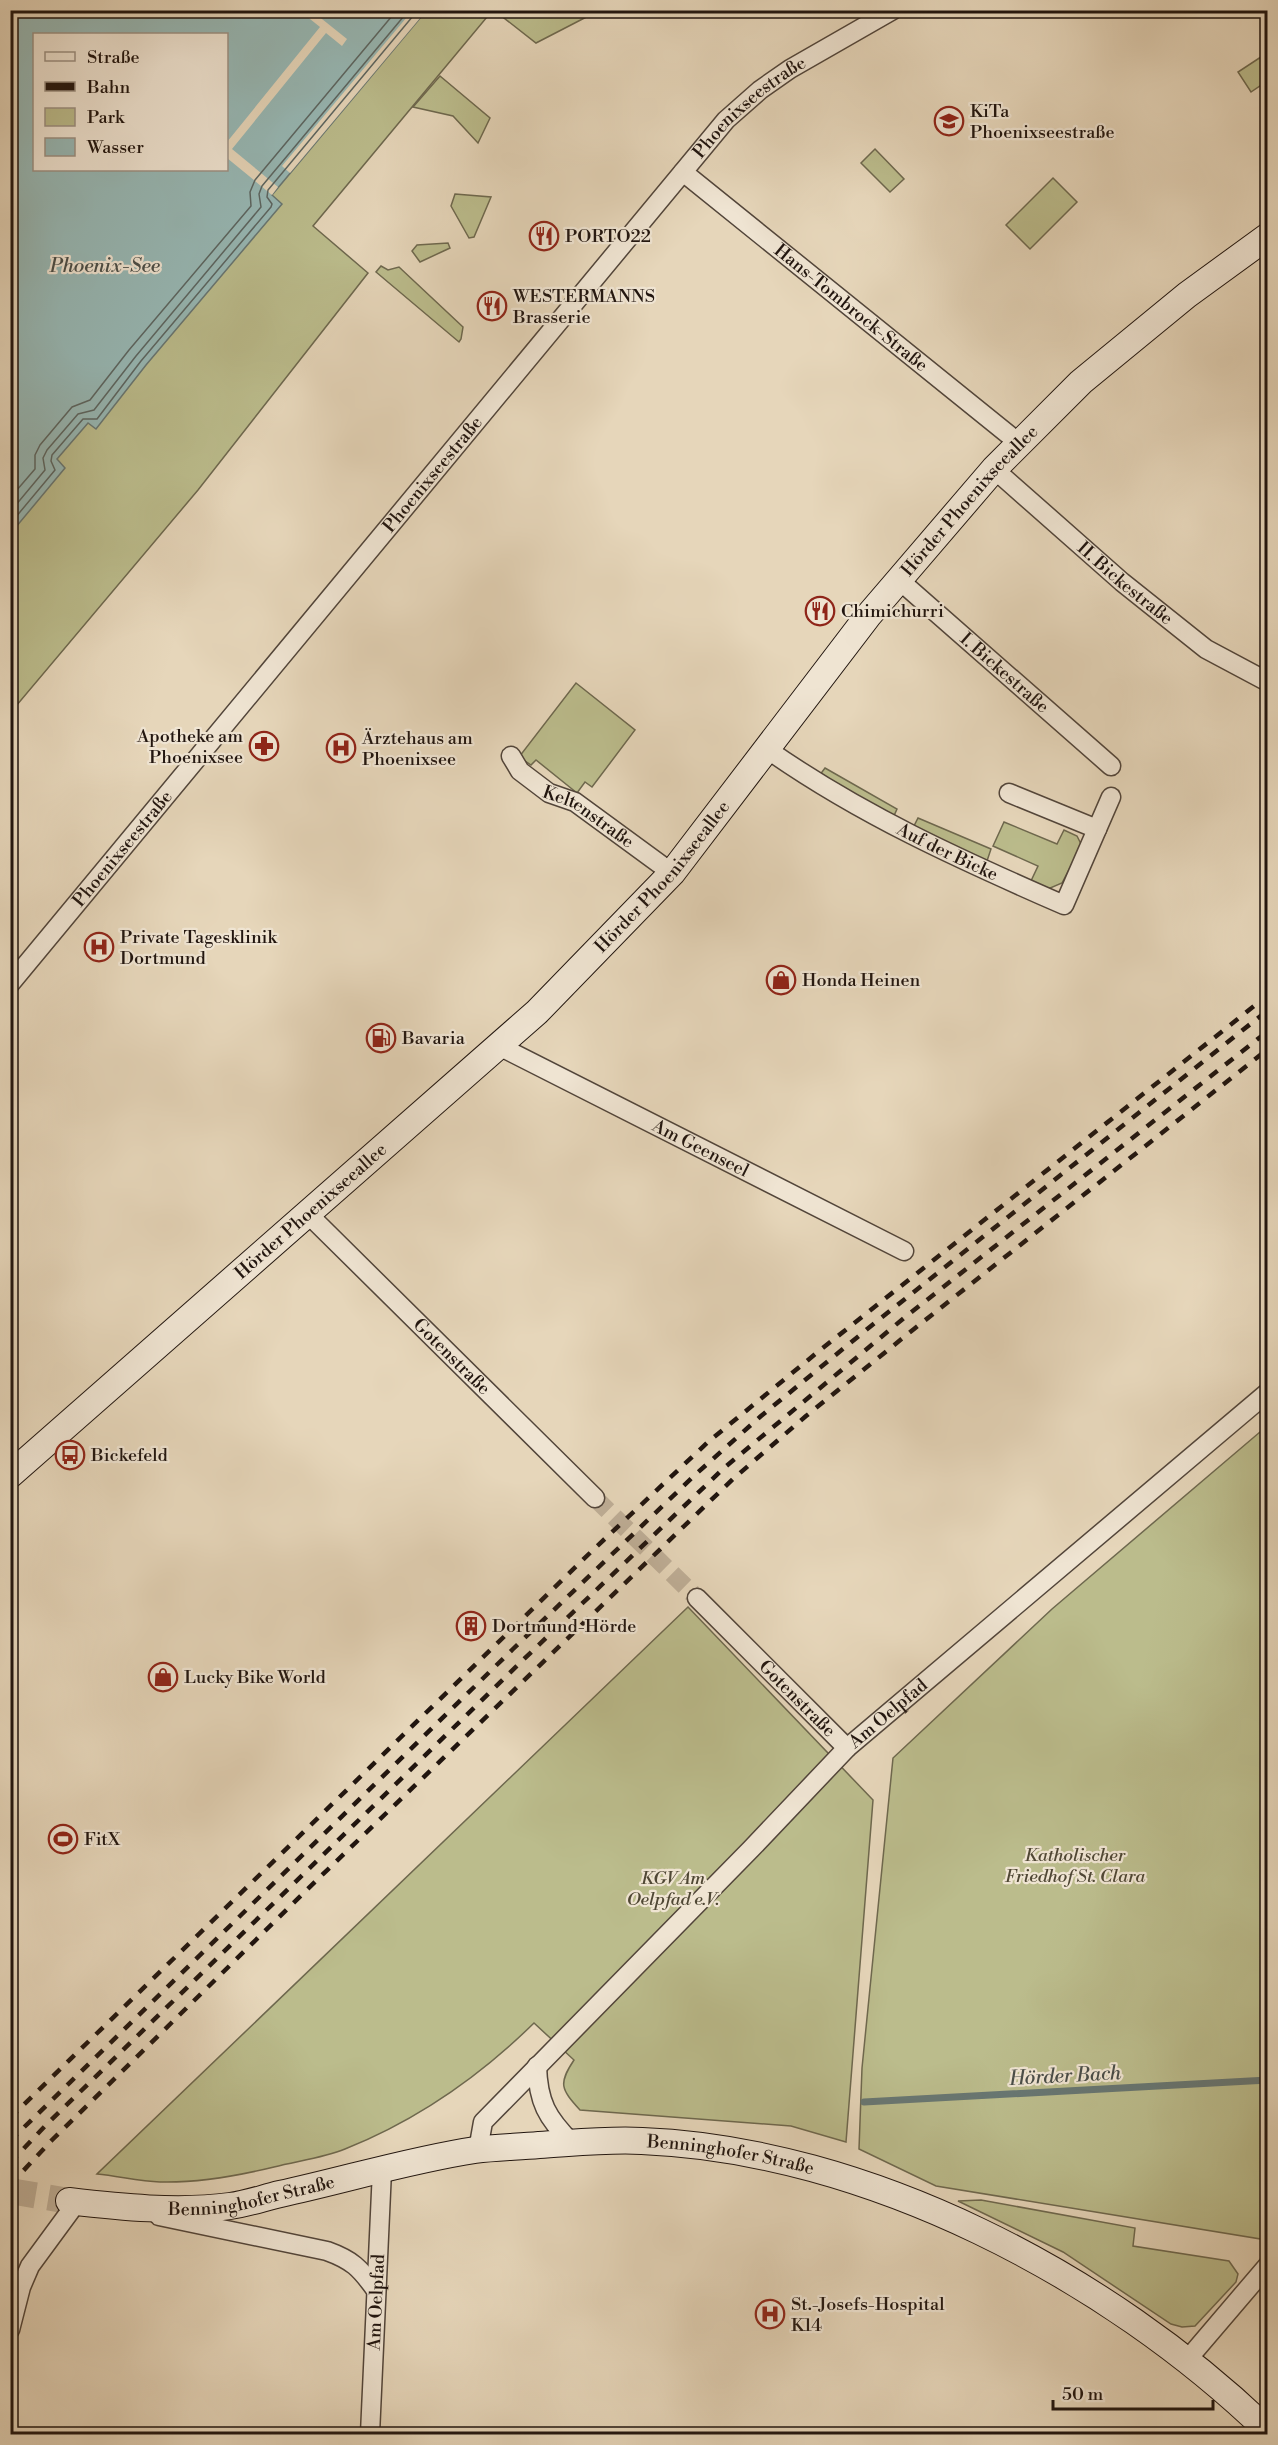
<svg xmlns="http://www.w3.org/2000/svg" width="1278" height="2445" font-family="'Libre Bodoni',serif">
	<rect width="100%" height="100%" fill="#e6d6ba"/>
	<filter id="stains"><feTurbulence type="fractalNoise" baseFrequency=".00333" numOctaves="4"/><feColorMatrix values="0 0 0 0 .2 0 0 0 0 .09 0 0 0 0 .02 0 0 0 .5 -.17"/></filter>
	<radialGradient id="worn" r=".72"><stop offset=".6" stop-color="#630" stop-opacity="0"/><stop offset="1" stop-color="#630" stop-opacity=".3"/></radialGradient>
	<!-- green -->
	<g fill="#bbbc8c" stroke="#6e684e" stroke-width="1.5" fill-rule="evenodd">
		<path d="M11,11H492L313,226L368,273L198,490L11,712ZM34,34H226V170H34Z"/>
		<path d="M495,11H598L536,43Z"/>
		<path d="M1267,53V81L1251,92L1238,72Z"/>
		<path d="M440,76L490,118L478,143L453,116L413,107Z"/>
		<path d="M875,149L904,179L890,192L861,163Z"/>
		<path d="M1053,178L1077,202L1030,249L1006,225Z"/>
		<path d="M455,194L491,197L474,237L469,238L451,206Z"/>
		<path d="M448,243L450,248L420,262L412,251L417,245Z"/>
		<path d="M381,266L388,270L399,267L463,327L461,339L459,342L376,272Z"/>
		<path d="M576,683L635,730L592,787L585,782L577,793L536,760L531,765L519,757Z"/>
		<path d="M825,768L897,809L893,818L819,776Z"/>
		<path d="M918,818L991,849L987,861L913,828Z"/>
		<path d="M1004,822L1057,844L1064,830L1077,836L1082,846L1073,869L1070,868L1062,883L1048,889L1030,883L1038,866L993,846Z"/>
		<path d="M1267,1426V2240L936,2186L859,2149L862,2068L893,1758L1052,1609Z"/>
		<path d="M688,1607L873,1800L846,2142L791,2126L580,2110C561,2089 558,2084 574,2060L534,2023C480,2076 415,2121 345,2149C323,2158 297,2161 274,2167C237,2176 198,2183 160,2182C139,2181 118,2176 97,2174Z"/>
		<path d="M981,2200L1135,2228L1133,2246L1229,2261L1238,2274L1236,2282L1195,2326L1182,2327L1171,2324L1063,2252L958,2201Z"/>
	</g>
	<!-- water -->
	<path fill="#97b8b5" stroke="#687773" stroke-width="1.5" fill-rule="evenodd" d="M11,11H426L272,195L282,204L146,365L96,429L88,423L57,459L65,468L11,533ZM34,34H226V170H34Z"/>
	<!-- pier -->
	<g fill="#e6d6ba">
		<path d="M300,11H312L347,39L342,46L326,33L232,149L278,187L272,195L227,158V142L320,27Z"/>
		<path d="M412,11H426L290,173L282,166Z"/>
	</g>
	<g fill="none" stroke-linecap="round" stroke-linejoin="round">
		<!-- shore -->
		<g stroke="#5c6662" stroke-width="1.5">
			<path d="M10,498L35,469V455L40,445L72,407L90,400L129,350L251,206L250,192L255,180L397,10"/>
			<path d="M10,512L45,470L43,458L47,450L78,414L94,410L136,356L261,207L259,194L262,186L409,10"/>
			<path d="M10,524L55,470L51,461L52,455L83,419H97L141,361L271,207L272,204L267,197L268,190L418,10"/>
		</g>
		<!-- stream -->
		<path stroke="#687773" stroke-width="7" d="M864,2102L1268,2080"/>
		<!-- street-tunnel -->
		<path stroke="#bfaf98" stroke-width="18" stroke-dasharray="18 9" stroke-linecap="butt" d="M595,1498L697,1598"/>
		<!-- secondary-tunnel -->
		<path stroke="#bfaf98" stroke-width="26" stroke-dasharray="26 13" stroke-linecap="butt" d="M10,2191L69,2201"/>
		<!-- street casing -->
		<g stroke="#52453a" stroke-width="21">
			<g id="street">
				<path id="s1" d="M683,172L1019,443"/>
				<path id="s2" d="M994,469L1122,582L1206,649L1268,682"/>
				<path id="s3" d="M898,579L1111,766"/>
				<path id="s4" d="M767,749C859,814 961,860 1064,905L1111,797"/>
				<path id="s5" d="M511,756L520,771L549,793L575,802L672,873"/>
				<path d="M1009,793L1097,829"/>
				<path id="s6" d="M10,984L726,120L760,90L790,69L893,10"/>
				<path id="s7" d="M499,1046L904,1251"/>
				<path id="s8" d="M309,1215L595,1498"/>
				<path id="s9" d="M697,1598L847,1748"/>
				<path d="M537,2066C538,2102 547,2118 572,2143"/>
				<path id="s10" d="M478,2150L483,2122L751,1849L847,1748L1268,1392"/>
				<path d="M159,2216L327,2251C352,2260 360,2268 375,2289"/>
				<path d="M10,2330L21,2287L30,2266L77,2202"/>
				<path d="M1187,2360L1268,2265"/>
				<path id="s11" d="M370,2434L382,2170"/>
			</g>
		</g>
		<!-- secondary casing -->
		<g stroke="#21150f" stroke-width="28">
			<g id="secondary">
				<path id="s12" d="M10,1475L537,1012L672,873L868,616L994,469L1081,382L1187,295L1268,236"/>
				<path id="s13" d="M69,2201C120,2207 178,2213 230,2206C246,2204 263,2198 280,2194C345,2180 409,2160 475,2150C496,2147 518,2147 539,2145C573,2143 608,2139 642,2141C867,2150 1108,2276 1268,2431"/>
			</g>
		</g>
		<!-- street -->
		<use href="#street" stroke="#efe4d2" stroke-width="18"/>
		<!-- secondary -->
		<use href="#secondary" stroke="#efe4d2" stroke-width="26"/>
		<!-- rail -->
		<g stroke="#21150f" stroke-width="4.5" stroke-dasharray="10 10" stroke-linecap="butt">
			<path d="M10,2118L593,1550L708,1442L819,1351L1268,995"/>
			<path d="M10,2141L513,1649L696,1474L761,1416L871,1326L1268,1010"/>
			<path d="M10,2163L45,2126L523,1660L724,1468L904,1318L1268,1031"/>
			<path d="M10,2185L52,2140L320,1877L733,1479L806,1416L914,1329L1268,1049"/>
		</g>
	</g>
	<!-- icons -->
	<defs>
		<g id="school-ring" transform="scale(1.5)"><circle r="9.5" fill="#efe4d2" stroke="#8f2418" stroke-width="1.5"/><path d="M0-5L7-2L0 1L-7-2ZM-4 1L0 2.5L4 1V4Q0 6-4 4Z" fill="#8f2418"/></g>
		<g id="restaurant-ring" transform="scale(1.5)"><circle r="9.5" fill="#efe4d2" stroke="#8f2418" stroke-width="1.5"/><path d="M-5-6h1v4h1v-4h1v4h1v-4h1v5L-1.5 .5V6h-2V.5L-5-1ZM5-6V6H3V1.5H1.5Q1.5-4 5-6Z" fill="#8f2418"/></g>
		<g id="pharmacy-ring" transform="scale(1.5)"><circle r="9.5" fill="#efe4d2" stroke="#8f2418" stroke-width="1.5"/><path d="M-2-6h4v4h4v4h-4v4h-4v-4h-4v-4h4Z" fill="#8f2418"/></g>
		<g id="hospital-ring" transform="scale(1.5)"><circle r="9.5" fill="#efe4d2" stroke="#8f2418" stroke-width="1.5"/><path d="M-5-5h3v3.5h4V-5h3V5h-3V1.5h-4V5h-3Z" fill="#8f2418"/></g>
		<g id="shop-ring" transform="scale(1.5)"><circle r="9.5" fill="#efe4d2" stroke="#8f2418" stroke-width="1.5"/><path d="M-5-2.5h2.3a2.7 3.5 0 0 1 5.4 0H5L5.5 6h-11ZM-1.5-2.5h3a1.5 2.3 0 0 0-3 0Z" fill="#8f2418"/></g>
		<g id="fuel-ring" transform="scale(1.5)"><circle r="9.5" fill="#efe4d2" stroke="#8f2418" stroke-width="1.5"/><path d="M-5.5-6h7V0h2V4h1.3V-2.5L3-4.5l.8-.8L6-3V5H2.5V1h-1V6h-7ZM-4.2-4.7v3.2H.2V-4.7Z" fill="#8f2418"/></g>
		<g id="bus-ring" transform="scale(1.5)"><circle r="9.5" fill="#efe4d2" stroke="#8f2418" stroke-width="1.5"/><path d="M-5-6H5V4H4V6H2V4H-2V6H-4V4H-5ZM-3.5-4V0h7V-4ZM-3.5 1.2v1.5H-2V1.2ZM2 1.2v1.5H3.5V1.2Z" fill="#8f2418"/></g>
		<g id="building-ring" transform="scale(1.5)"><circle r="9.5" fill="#efe4d2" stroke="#8f2418" stroke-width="1.5"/><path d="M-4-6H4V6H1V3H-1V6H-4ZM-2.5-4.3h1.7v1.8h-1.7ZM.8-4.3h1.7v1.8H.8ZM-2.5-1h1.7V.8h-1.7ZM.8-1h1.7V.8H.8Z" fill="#8f2418"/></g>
		<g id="stadium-ring" transform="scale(1.5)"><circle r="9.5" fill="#efe4d2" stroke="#8f2418" stroke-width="1.5"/><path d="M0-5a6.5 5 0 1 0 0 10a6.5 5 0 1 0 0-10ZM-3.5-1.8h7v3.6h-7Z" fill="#8f2418"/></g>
	</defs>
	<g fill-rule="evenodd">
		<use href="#school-ring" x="949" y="121"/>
		<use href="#restaurant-ring" x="544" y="236"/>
		<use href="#restaurant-ring" x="492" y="306"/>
		<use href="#restaurant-ring" x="820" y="611"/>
		<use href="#pharmacy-ring" x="264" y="746"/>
		<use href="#hospital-ring" x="341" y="748"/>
		<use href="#hospital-ring" x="99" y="947"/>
		<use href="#shop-ring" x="781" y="980"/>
		<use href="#fuel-ring" x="381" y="1038"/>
		<use href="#bus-ring" x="70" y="1455"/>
		<use href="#building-ring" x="471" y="1626"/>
		<use href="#shop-ring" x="163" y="1677"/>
		<use href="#stadium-ring" x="63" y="1839"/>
		<use href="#hospital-ring" x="770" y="2314"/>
	</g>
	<g text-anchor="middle" stroke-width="4.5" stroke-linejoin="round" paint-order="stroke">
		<!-- street labels -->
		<g font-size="18" fill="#21150f" stroke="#efe4d2">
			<text dy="6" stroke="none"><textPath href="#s6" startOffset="1148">Phoenixseestraße</textPath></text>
			<text dy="6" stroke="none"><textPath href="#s1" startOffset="216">Hans-Tombrock-Straße</textPath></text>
			<text dy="6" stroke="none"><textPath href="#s6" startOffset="662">Phoenixseestraße</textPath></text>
			<text dy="6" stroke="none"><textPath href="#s12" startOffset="1372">Hörder Phoenixseeallee</textPath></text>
			<text dy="6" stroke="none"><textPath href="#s2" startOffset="174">II. Bickestraße</textPath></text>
			<text dy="6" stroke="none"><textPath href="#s3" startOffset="142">I. Bickestraße</textPath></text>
			<text dy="6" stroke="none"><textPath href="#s5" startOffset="100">Keltenstraße</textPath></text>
			<text dy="6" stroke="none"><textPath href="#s6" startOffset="176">Phoenixseestraße</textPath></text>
			<text dy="6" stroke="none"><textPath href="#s4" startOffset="208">Auf der Bicke</textPath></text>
			<text dy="6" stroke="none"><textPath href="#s12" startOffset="886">Hörder Phoenixseeallee</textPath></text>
			<text dy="6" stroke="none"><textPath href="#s7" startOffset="226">Am Geenseel</textPath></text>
			<text dy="6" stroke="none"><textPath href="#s12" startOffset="400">Hörder Phoenixseeallee</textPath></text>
			<text dy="6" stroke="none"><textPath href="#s8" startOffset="201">Gotenstraße</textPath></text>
			<text dy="6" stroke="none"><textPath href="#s9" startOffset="142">Gotenstraße</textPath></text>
			<text dy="6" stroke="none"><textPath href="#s10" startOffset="604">Am Oelpfad</textPath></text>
			<text dy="6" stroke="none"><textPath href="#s13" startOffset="670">Benninghofer Straße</textPath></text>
			<text dy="6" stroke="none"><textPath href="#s13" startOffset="184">Benninghofer Straße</textPath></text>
			<text dy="6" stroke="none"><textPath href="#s11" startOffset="132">Am Oelpfad</textPath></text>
		</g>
		<!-- poi labels -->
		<g font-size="18" fill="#21150f" stroke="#efe4d2" text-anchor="start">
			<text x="970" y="117">KiTa<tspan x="970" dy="21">Phoenixseestraße</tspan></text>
			<text x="565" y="242">PORTO22</text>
			<text x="513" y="302">WESTERMANNS<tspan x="513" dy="21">Brasserie</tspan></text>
			<text x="841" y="617">Chimichurri</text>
			<text x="243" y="742" text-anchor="end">Apotheke am<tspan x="243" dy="21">Phoenixsee</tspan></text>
			<text x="362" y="744">Ärztehaus am<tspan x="362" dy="21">Phoenixsee</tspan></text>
			<text x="120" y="943">Private Tagesklinik<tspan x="120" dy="21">Dortmund</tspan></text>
			<text x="802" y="986">Honda Heinen</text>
			<text x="402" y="1044">Bavaria</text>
			<text x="91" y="1461">Bickefeld</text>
			<text x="492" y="1632">Dortmund-Hörde</text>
			<text x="184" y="1683">Lucky Bike World</text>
			<text x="84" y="1845">FitX</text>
			<text x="791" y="2310">St.-Josefs-Hospital<tspan x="791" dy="21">K14</tspan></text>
		</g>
		<!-- park labels -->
		<g font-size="18" font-style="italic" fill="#4f4734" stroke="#efe4d2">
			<text x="1075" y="1861">Katholischer<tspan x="1075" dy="21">Friedhof St. Clara</tspan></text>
			<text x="673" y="1884">KGV Am<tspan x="673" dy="21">Oelpfad e.V.</tspan></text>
		</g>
		<!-- water labels -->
		<g font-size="20" font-style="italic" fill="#4a4e49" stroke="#efe4d2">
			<text x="105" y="272">Phoenix-See</text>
			<text transform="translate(1065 2075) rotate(-3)" y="7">Hörder Bach</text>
		</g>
	</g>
	<!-- margin -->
	<rect width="1278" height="2445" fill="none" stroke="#e6d6ba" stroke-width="36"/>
	<rect x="12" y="12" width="1254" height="2421" fill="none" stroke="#21150f" stroke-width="3"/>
	<rect x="18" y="18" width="1242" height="2409" fill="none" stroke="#21150f" stroke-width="1.5"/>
	<!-- legend -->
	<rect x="33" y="33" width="195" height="138" fill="#efe4d2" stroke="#9d9184" stroke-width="1.5"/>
	<rect x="45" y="52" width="30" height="9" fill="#efe4d2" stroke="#9d9184" stroke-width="1.5"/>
	<text x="87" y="63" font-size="18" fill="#21150f">Straße</text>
	<rect x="45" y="82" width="30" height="9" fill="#21150f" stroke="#9d9184" stroke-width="1.5"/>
	<text x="87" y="93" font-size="18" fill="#21150f">Bahn</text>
	<rect x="45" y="108" width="30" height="18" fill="#bbbc8c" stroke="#9d9184" stroke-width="1.5"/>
	<text x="87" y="123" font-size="18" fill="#21150f">Park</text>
	<rect x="45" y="138" width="30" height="18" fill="#97b8b5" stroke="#9d9184" stroke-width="1.5"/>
	<text x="87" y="153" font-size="18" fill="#21150f">Wasser</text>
	<!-- scale -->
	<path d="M1053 2400v9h160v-9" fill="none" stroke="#21150f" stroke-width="3"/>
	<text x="1062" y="2400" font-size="18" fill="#21150f" stroke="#efe4d2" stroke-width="4.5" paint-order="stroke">50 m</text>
	<rect width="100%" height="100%" filter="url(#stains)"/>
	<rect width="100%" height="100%" fill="url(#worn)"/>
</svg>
